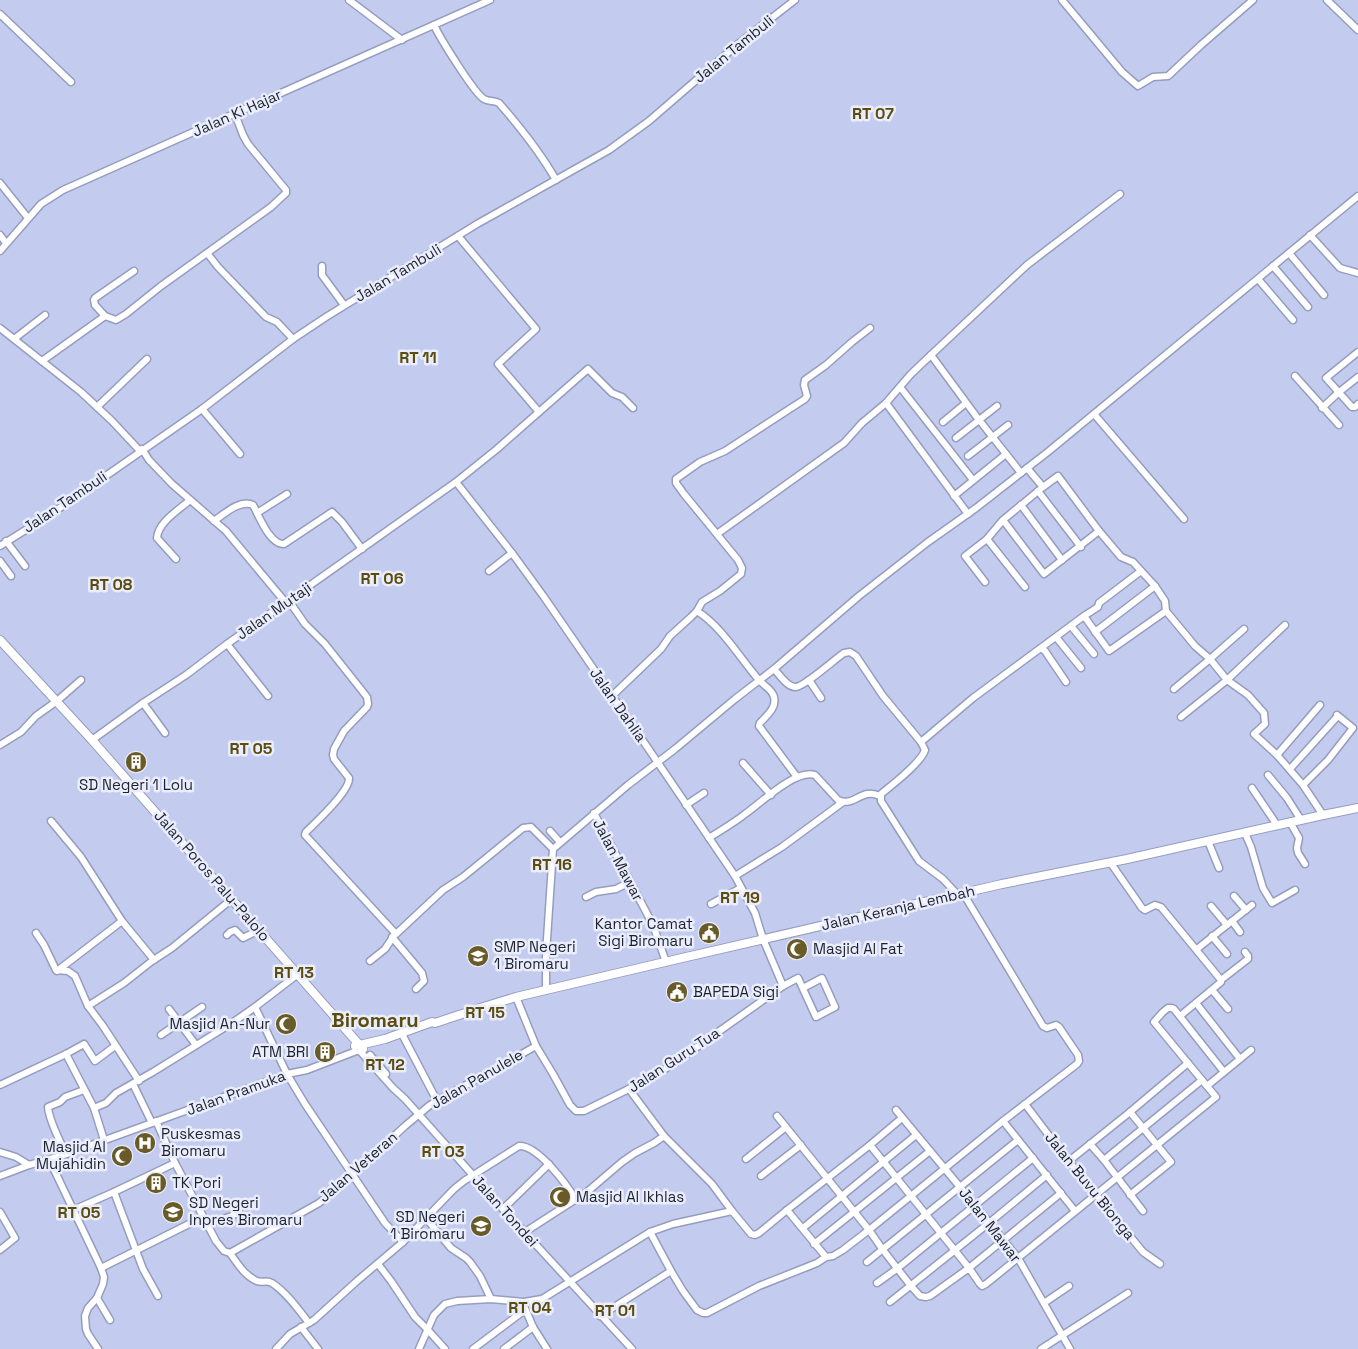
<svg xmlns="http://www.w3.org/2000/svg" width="1358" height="1349" font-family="'Space Grotesk',sans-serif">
	<rect width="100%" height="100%" fill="#c3cbef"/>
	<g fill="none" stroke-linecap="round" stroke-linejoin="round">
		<!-- minor casing -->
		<g stroke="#959dbf" stroke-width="9">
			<g id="minor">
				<path d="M349,0L402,40"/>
				<path d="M1062,0L1122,72L1138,86L1153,77L1168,76L1201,45L1253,0"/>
				<path d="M1327,0L1358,30"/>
				<path d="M0,14L71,82"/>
				<path d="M434,25C440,38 474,93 484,99C489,102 494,100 499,103C520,127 540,152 556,180"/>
				<path d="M0,183L28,218"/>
				<path d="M0,235L6,243"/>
				<path d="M1310,235L1340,268L1358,273"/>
				<path d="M0,251L41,204L63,190L490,0"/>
				<path d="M207,253L218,267L266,317L277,322L293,339"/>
				<path d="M1289,253L1324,295"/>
				<path d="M322,266V275L344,305"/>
				<path d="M1273,266L1308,307"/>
				<path d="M1258,279L1293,320"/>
				<path d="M105,316L95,305L94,300L95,298L134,271"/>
				<path d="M0,328L81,392L112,421L140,451"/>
				<path d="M14,339L45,315"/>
				<path d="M1358,352L1326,378L1352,407H1355L1358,404"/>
				<path d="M931,355L976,416L1021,473"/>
				<path d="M42,361L105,316L116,320L126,314L161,286L271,207L286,193V190L248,144L243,135L235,114"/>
				<path d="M1295,376L1339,425"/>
				<path d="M900,387L973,480"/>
				<path d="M886,403L968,514"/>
				<path d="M97,407L147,359"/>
				<path d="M1322,408L1338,393L1358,377"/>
				<path d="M202,409L240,454"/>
				<path d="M539,412L588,369L612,393L622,397L633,408"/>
				<path d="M1094,414L1184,519"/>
				<path d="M943,422L966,403"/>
				<path d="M956,438L997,406"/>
				<path d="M142,449L149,460L172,484L226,531L286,603"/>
				<path d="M968,456L1008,425"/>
				<path d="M1027,468L1043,487"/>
				<path d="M456,482L512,553L544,597L635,729L735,876L755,913L763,939L783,986L673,1064L649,1079L584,1111H576L570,1105L553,1074L536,1046L516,997"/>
				<path d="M1038,491L1081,547"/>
				<path d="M954,496L1006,454"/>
				<path d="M1021,505L1062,560"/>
				<path d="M257,513L287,494"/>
				<path d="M214,521C224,514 240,499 253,505C259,516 270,545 284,544L332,512L342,522L362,549"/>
				<path d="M1099,531L1121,557L1133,562L1155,586L1165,601L1166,611L1195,646L1210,659L1244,629"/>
				<path d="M717,534L844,443L862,423L886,403L911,374L931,355L1027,265L1120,194"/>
				<path d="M987,539L1025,587"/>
				<path d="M6,541L25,566"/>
				<path d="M0,546L54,512L202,409L293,339L326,317L477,224L609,150L649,121L738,44L795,0"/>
				<path d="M176,559L157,538C158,522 179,510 190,500"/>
				<path d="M0,561L11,576"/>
				<path d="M489,571L512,553"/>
				<path d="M985,582L965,556L987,539L1003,520L1043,487L1058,476L1099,531L1044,574L1003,520"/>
				<path d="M289,601L305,624L325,644L367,697L368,704L367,707L344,731L334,749L333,755L334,759L349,778C350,791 316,822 306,832L305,835L396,934L443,890L463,877L523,828L531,827L553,849"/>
				<path d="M697,611C723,628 739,657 759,680C763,685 773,690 774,697C777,708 766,716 760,723L759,726L797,777"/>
				<path d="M1084,616L1098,607L1099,603L1141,571"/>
				<path d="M1071,626L1094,654"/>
				<path d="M1095,632L1155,586"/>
				<path d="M1056,637L1081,668"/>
				<path d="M227,644L268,696"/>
				<path d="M1040,649H1042L1045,651L1066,682"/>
				<path d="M774,669C779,674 787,687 795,687C803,688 835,659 844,653L850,652L856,656L883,696L921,742L925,750C921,763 892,785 881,794V801L919,861L943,879L957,894"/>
				<path d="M809,680L821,698"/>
				<path d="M1174,689L1210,659L1227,680L1285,625"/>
				<path d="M612,696L661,649L670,636L691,617L697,611L702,602L720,591L741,574L742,568L738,560L684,494L676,483V479L700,462L725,451L805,399L807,396L804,385L805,380L826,365L852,342L870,328"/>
				<path d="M143,703L165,733"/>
				<path d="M1320,705L1277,755L1303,785L1323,815"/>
				<path d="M1181,717L1227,680L1248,695L1264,713L1265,724L1254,734L1277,755"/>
				<path d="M92,740L143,703L186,675L227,644L456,482L497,449L539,412L498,364L536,329L458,236"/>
				<path d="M921,742L973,698L1084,616L1109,651L1166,611"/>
				<path d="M0,745L21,732L36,716L57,701L81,680"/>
				<path d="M743,763L771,795"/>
				<path d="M1290,769L1336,718"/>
				<path d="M1268,775L1287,798L1301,820"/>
				<path d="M1303,785L1328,760L1353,728L1337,715"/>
				<path d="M1252,788L1277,825"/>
				<path d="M686,805L704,793"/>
				<path d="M594,813L653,925L666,962"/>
				<path d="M51,821L81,857L122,921L154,960"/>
				<path d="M1290,822L1299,838L1297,848L1298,853L1305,864"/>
				<path d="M550,831L560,842"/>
				<path d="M1245,833L1251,847L1263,888L1272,903L1295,890"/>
				<path d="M709,838C721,830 734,823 745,814C761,803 795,769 815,775L838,800C854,808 861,787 880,796"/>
				<path d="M1208,841L1219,868"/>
				<path d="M1110,862L1142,908L1145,910L1155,905L1161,907L1221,980"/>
				<path d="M735,876L782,847L843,802"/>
				<path d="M1234,896L1246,910"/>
				<path d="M586,897L596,892L616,889L630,882"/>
				<path d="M711,904L741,888"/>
				<path d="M1211,906L1227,925"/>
				<path d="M1232,921L1240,932"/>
				<path d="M36,933L44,945L56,970L68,971L75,976L88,1006L103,1026L139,1081"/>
				<path d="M227,935L230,932L235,930L243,938L259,930"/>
				<path d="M1212,936L1227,954"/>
				<path d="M392,937L422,973L424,981L416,989"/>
				<path d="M1197,949L1252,905"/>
				<path d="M370,961L385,949L395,934"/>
				<path d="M57,971L122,921"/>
				<path d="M783,986L798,978L816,1017L835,1007L822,978L803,988"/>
				<path d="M546,990V954L553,849L628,785L675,749L735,699L774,669L859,596L928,542L976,508L1049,451L1358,196"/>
				<path d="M1212,990L1228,1009"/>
				<path d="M1196,1003L1240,1059"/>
				<path d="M88,1006L124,983L152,961L172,948L232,899"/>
				<path d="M255,1007L287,1074L305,1104L385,1223L403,1242"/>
				<path d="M169,1009L196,1045"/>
				<path d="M1180,1016L1221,982V980L1248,959V956L1245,952"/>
				<path d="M161,1035L202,1007"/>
				<path d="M403,1036L437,1101"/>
				<path d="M66,1054L94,1108"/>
				<path d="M370,1055L386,1074"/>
				<path d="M133,1084L152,1123"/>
				<path d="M0,1085L66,1054L84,1044L95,1061L115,1046"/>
				<path d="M1207,1086L1251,1050"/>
				<path d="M629,1089L664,1136L712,1184L732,1211L751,1234L755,1235L759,1233L787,1210"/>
				<path d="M1025,1104L1066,1158L1143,1252L1160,1264"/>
				<path d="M896,1110L960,1187L1018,1258L1070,1349"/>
				<path d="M1130,1112L1171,1162L1130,1195"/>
				<path d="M777,1116L869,1230L883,1250L911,1286L920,1296L926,1297L930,1296L969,1268L980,1284L982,1286L986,1284L1216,1097L1154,1022L1163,1012L1168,1008H1172L1174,1009L1224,1072"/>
				<path d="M156,1121L175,1163L216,1241L224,1251L230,1253L319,1203L341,1185L405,1126L430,1105L536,1046"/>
				<path d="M1003,1121L1075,1211"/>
				<path d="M104,1140L94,1108L106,1103L116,1093L153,1072L232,1023L255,1007L298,974"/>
				<path d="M1090,1144L1104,1160L1143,1211"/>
				<path d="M870,1145L902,1118"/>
				<path d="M0,1152L16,1157L29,1165"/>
				<path d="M66,1154C60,1141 49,1121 48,1107L60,1102L65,1097L84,1090"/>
				<path d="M49,1159L101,1268L203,1217"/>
				<path d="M746,1159L786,1127"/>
				<path d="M1104,1160L1202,1080"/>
				<path d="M1069,1161L1130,1112L1188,1063"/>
				<path d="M0,1176L29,1165L61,1156L287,1074L307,1070L359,1050L393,1088L405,1099L503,1209L632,1349"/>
				<path d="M761,1176L801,1145"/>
				<path d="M114,1192L143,1269L158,1296"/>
				<path d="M503,1209L549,1164"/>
				<path d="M73,1210L114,1192L175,1163"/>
				<path d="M0,1212L15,1238L0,1250"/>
				<path d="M426,1218L451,1248L466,1258L470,1262L480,1276L491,1299"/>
				<path d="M208,1224L232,1216L239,1211"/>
				<path d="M803,1228L916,1135"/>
				<path d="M525,1232L587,1192L622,1162L635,1153L654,1143L664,1136"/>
				<path d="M650,1232L673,1224L732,1211"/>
				<path d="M814,1244L930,1151"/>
				<path d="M230,1253C237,1263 245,1276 257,1281C262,1283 267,1280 272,1283C286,1292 299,1310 309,1323"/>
				<path d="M826,1257L787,1210L870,1145L969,1268L1061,1193"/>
				<path d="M867,1262L1018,1140"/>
				<path d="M378,1264L391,1281L415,1317L427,1329L445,1349"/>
				<path d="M877,1283L898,1268L1033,1158"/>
				<path d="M97,1298L110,1320"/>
				<path d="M890,1302L989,1223L1047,1175"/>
				<path d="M1044,1303L1069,1286"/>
				<path d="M524,1306L533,1327L547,1349"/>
				<path d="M600,1316L671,1271"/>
				<path d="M301,1327L318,1349"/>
				<path d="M98,1349L88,1334L86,1329L85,1316L88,1308L97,1298L103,1284L104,1277L101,1268"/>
				<path d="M276,1349L290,1334L314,1320L357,1281L403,1242L454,1189L464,1181L519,1146C538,1145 567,1185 576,1200"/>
				<path d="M419,1349L434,1315L445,1304L457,1301L491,1299L524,1302L542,1299L650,1232L671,1271L683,1291L697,1310L703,1313H707L759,1286L817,1263L826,1257L833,1256L843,1250L869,1230L1003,1121L1077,1064L1079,1061L1078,1055L1059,1027L1056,1025L1047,1028L1043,1026L963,893"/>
				<path d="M473,1349L525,1310"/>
				<path d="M504,1349L533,1327"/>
				<path d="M1041,1349L1128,1293"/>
			</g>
		</g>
		<!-- major casing -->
		<g stroke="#959dbf" stroke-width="10">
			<g id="major">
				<path d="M0,640L92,740L363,1049"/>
				<path d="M355,1046L385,1039L432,1022L435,1023L480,1008L516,997L682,958L1002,884L1127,859L1323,815L1358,808"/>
			</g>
		</g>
		<!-- minor -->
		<use href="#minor" stroke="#fff" stroke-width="6"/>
		<!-- major -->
		<use href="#major" stroke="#fff" stroke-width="8"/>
	</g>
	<!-- icons -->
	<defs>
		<g id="building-disc" transform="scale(1.125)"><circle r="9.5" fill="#695b28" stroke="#e9edfc"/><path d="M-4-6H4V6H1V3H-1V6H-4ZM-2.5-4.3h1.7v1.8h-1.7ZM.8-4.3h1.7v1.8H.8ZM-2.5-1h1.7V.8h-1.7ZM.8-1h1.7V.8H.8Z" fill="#fff"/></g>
		<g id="civic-disc" transform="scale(1.125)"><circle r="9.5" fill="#695b28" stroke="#e9edfc"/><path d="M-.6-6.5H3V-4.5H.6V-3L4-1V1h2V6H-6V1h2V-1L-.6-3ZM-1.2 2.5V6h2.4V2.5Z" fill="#fff"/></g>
		<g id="mosque-disc" transform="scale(1.125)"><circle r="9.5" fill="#695b28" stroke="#e9edfc"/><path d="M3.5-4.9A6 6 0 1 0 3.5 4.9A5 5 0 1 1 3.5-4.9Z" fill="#fff"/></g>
		<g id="school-disc" transform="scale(1.125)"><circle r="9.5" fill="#695b28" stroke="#e9edfc"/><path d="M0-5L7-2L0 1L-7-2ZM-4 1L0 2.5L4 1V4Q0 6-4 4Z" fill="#fff"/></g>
		<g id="hospital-disc" transform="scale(1.125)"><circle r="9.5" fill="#695b28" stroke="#e9edfc"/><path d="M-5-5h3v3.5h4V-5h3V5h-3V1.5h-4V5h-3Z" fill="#fff"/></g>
	</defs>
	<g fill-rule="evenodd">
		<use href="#building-disc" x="136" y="762"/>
		<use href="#civic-disc" x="709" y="933"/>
		<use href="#mosque-disc" x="797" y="949"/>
		<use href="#school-disc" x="478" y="956"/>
		<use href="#civic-disc" x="677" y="992"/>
		<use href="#mosque-disc" x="286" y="1024"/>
		<use href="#building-disc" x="325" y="1052"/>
		<use href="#hospital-disc" x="145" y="1143"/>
		<use href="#mosque-disc" x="122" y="1156"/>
		<use href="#building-disc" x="156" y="1183"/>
		<use href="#mosque-disc" x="560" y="1197"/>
		<use href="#school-disc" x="173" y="1212"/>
		<use href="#school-disc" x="481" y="1226"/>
	</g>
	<g text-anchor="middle" stroke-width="5" stroke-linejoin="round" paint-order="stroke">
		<!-- street labels -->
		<g font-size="15" fill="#1e212e" stroke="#e9edfc">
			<text transform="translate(734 49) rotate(-39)" y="5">Jalan Tambuli</text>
			<text transform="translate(237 113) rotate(-24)" y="5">Jalan Ki Hajar</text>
			<text transform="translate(398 273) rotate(-31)" y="5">Jalan Tambuli</text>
			<text transform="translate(65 502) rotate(-34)" y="5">Jalan Tambuli</text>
			<text transform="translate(274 611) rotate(-35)" y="5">Jalan Mutaji</text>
			<text transform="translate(618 705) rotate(55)" y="5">Jalan Dahlia</text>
			<text transform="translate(618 860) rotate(62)" y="5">Jalan Mawar</text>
			<text transform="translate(212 876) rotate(49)" y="5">Jalan Poros Palu-Palolo</text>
			<text transform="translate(898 908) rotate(-13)" y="5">Jalan Keranja Lembah</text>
			<text transform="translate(674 1060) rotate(-33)" y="5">Jalan Guru Tua</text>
			<text transform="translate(477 1079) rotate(-30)" y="5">Jalan Panulele</text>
			<text transform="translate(236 1093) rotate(-20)" y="5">Jalan Pramuka</text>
			<text transform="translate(358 1167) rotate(-41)" y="5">Jalan Veteran</text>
			<text transform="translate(1090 1186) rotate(51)" y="5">Jalan Buvu Bionga</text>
			<text transform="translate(505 1211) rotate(48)" y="5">Jalan Tondei</text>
			<text transform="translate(990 1225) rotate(52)" y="5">Jalan Mawar</text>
		</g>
		<!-- poi labels -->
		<g font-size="15" fill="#1e212e" stroke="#e9edfc" text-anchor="start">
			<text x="136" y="790" text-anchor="middle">SD Negeri 1 Lolu</text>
			<text x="693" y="929" text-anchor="end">Kantor Camat<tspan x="693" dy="17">Sigi Biromaru</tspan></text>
			<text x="494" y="952">SMP Negeri<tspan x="494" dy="17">1 Biromaru</tspan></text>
			<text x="813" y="954">Masjid Al Fat</text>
			<text x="693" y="997">BAPEDA Sigi</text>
			<text x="270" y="1029" text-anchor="end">Masjid An-Nur</text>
			<text x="309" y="1057" text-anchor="end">ATM BRI</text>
			<text x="161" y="1139">Puskesmas<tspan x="161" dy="17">Biromaru</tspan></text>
			<text x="106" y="1152" text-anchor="end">Masjid Al<tspan x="106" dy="17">Mujahidin</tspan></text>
			<text x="172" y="1188">TK Pori</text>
			<text x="576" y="1202">Masjid Al Ikhlas</text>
			<text x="189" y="1208">SD Negeri<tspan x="189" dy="17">Inpres Biromaru</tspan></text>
			<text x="465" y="1222" text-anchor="end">SD Negeri<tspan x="465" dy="17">1 Biromaru</tspan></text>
		</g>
		<!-- neighbourhood labels -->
		<g font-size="16" font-weight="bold" fill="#5b4c0d" stroke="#e9edfc">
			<text x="873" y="119">RT 07</text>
			<text x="418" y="363">RT 11</text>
			<text x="382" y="584">RT 06</text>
			<text x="111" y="590">RT 08</text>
			<text x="251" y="754">RT 05</text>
			<text x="552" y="870">RT 16</text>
			<text x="740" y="903">RT 19</text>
			<text x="294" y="978">RT 13</text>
			<text x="485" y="1018">RT 15</text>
			<text x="385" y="1070">RT 12</text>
			<text x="443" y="1157">RT 03</text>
			<text x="79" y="1218">RT 05</text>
			<text x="530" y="1313">RT 04</text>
			<text x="615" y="1316">RT 01</text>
		</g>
		<!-- district labels -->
		<g font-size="20" font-weight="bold" fill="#5b4c0d" stroke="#e9edfc">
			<text x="375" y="1027">Biromaru</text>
		</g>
	</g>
</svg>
